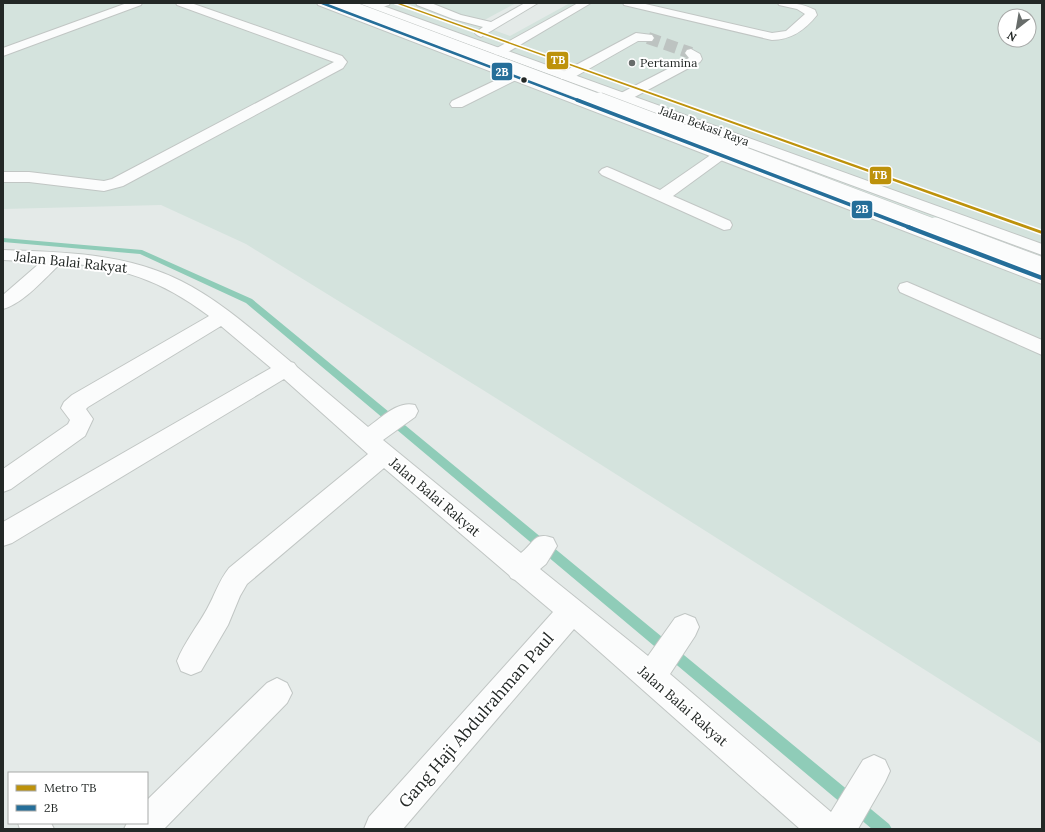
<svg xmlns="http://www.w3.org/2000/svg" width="1045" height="832" font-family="Lora,serif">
	<rect width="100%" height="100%" fill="#e4eae8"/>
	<!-- built -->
	<path fill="#d4e3dd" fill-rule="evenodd" d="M3,3H516L477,24L510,36L570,3H1042V744L483,390L246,244L161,205L3,209ZM1005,16H1029V40H1005Z"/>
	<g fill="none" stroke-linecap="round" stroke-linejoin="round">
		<!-- stream -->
		<path fill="#8fccb8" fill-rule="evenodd" d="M3,238L142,250L252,299L889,824L892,829H872L246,303L140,254L3,242Z"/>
		<!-- minor-tunnel -->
		<path stroke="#bdc3c1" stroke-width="12" stroke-dasharray="12 6" stroke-linecap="butt" d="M648,38L691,53"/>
		<!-- minor casing -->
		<g stroke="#c1c6c4" stroke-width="2">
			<g id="minor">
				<path d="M127,3H142L141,5L3,56V48Z"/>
				<path d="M176,3H191L342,56L347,62L343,68L123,186L104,191L29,182H3V172H29L104,181L112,179L334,62L177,5Z"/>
				<path d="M390,3L389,5L375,9L370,6L373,3Z"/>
				<path d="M416,3H431L461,15L491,22L525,3H538L481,37L477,35L475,33L483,27L453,19L417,5Z"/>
				<path d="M578,3H591L503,55H495L493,52L495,49Z"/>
				<path d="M623,3H641L772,33L786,31L805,14L797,9L779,5L778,3C792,3 802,3 815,10L817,15C805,30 791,40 772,40L624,5Z"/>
				<path d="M636,33L652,35L654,38L652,41H638L571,79H561L560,76L561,73Z"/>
				<path d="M691,49L700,54L702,59L700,62L629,100H619L617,97L619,94L689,58L685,53L687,50Z"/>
				<path d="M513,72L518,73L519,76L518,79L462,107H452L450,104L452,101Z"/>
				<path d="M720,151L725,152L727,155L725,158L673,196L730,221L732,225L730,229L724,230L602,175L599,172L602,169L607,167L612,169L660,190L715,152Z"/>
				<path d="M3,250C63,252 126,253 181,281C221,301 256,333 291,362L294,363L297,367L368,427C381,418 398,400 415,405L418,411L415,417L383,440L521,553C534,543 534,531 553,538L557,546L546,564L540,569L648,656L675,618L685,614L695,618L699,627L695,636L670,674L831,812L863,760L874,755L885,760L890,771L885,782L858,829H800L574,629L403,829H364L369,817L553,612L515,580L511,578L509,575L384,468L247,584L240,596L228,625L201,671L191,675L181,671L177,661C184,643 197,627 207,609C215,595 218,582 229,568L368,454L284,379L12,543L3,546V522L271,368L221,326L88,407L86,409L93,419L85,436L11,489L3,492V469L68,424L70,420L61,408L64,402L72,395L209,316C161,280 120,266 61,263C45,278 24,303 3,309V295L41,262L3,260Z"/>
				<path d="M907,282L1042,340V355L900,292L898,288L900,284Z"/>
				<path d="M277,678L287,683L292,693L287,703L164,829H124L127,823H147V800L267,683Z"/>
				<path d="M18,823H51L54,829H20Z"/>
			</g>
		</g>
		<!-- highway casing -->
		<g stroke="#c1c6c4" stroke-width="2">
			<g id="highway">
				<path d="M317,3H332L1042,272V284L318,5Z"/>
				<path d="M360,3H375L1042,244V255L361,5Z"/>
			</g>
		</g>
		<!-- minor -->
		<use href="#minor" fill="#fbfcfc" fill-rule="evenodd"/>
		<!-- highway -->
		<use href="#highway" fill="#fbfcfc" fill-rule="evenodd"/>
		<!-- highway-bridge-far2 casing -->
		<g stroke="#c1c6c4" stroke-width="13" stroke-linecap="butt">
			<path id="highway-bridge-far2" d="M340,3L602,101"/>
		</g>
		<!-- highway-bridge-far1 casing -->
		<g stroke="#c1c6c4" stroke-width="16" stroke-linecap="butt">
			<path id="highway-bridge-far1" d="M599,100L938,228"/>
		</g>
		<!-- highway-bridge casing -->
		<g stroke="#c1c6c4" stroke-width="20" stroke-linecap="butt">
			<path id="highway-bridge" d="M935,227L1042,267"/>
		</g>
		<!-- highway-bridge-far2 -->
		<use href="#highway-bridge-far2" stroke="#fbfcfc" stroke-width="12"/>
		<!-- highway-bridge-far1 -->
		<use href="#highway-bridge-far1" stroke="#fbfcfc" stroke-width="15"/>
		<!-- highway-bridge -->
		<use href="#highway-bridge" stroke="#fbfcfc" stroke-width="19"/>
		<!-- bus-1-far2 casing -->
		<g stroke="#fff" stroke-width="4">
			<path id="bus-1-far2" d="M322,3L580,101"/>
		</g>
		<!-- bus-1-far1 casing -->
		<g stroke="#fff" stroke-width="5.5">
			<path id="bus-1-far1" d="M577,100L911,228"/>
		</g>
		<!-- bus-1 casing -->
		<g stroke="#fff" stroke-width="7">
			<path id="bus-1" d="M908,227L1042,278"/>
		</g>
		<!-- bus-1-far2 -->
		<use href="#bus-1-far2" stroke="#256e99" stroke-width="2.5"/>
		<!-- bus-1-far1 -->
		<use href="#bus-1-far1" stroke="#256e99" stroke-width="3.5"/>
		<!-- bus-1 -->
		<use href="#bus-1" stroke="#256e99" stroke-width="4.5"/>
		<!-- metro-1 casing -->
		<g stroke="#fff" stroke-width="3">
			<path id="metro-1" d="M395,3H399L1042,231V234Z"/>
		</g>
		<!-- metro-1 -->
		<use href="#metro-1" fill="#bd920b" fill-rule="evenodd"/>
	</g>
	<!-- markers -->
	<circle fill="#676c6a" stroke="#fff" stroke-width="1.5" cx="632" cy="63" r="4"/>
	<circle fill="#232826" stroke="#fff" stroke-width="1.5" cx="524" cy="80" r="3.5"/>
	<g text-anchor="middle" stroke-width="4" stroke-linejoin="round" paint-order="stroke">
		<!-- far-poi labels -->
		<g font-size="12" fill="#232826" stroke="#fff" text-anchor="start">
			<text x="640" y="67">Pertamina</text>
		</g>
		<!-- far-street labels -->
		<g font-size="12" fill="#232826" stroke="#fff">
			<text transform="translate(704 126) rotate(20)" y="4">Jalan Bekasi Raya</text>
		</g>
		<!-- street labels -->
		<g font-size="14" fill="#232826" stroke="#fff">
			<text transform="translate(71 262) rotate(6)" y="5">Jalan Balai Rakyat</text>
			<text transform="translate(435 497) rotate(40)" y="5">Jalan Balai Rakyat</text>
			<text transform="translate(683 706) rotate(41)" y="5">Jalan Balai Rakyat</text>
		</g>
		<!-- near-street labels -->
		<g font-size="17" fill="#232826" stroke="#fff">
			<text transform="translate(476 720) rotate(-49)" y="6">Gang Haji Abdulrahman Paul</text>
		</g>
	</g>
	<g stroke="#fff" stroke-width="1.5">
		<rect x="546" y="51" width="23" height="19" rx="4" fill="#bd920b"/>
		<rect x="491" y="62" width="22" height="19" rx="4" fill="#256e99"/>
		<rect x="869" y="166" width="23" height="19" rx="4" fill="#bd920b"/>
		<rect x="851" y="200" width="22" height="19" rx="4" fill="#256e99"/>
	</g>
	<g font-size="11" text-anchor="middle" font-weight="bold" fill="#fff">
		<text x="558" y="64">TB</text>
		<text x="502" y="76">2B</text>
		<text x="880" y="179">TB</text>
		<text x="862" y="213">2B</text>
	</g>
	<!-- border -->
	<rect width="1045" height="832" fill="none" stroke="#232826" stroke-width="8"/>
	<!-- legend -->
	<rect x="8" y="772" width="140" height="52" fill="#ffffff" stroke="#a7a9a8"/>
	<rect x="16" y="785" width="20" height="6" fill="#bd920b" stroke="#a7a9a8"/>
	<text x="44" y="792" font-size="12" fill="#232826">Metro TB</text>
	<rect x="16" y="805" width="20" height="6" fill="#256e99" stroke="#a7a9a8"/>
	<text x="44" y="812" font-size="12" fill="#232826">2B</text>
	<!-- north arrow -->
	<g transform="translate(1017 28) rotate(211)"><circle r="19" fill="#ffffff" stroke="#a7a9a8"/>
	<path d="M0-3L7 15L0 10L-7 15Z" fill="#676c6a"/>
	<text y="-6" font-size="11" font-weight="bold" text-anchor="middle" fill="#232826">N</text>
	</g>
</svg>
